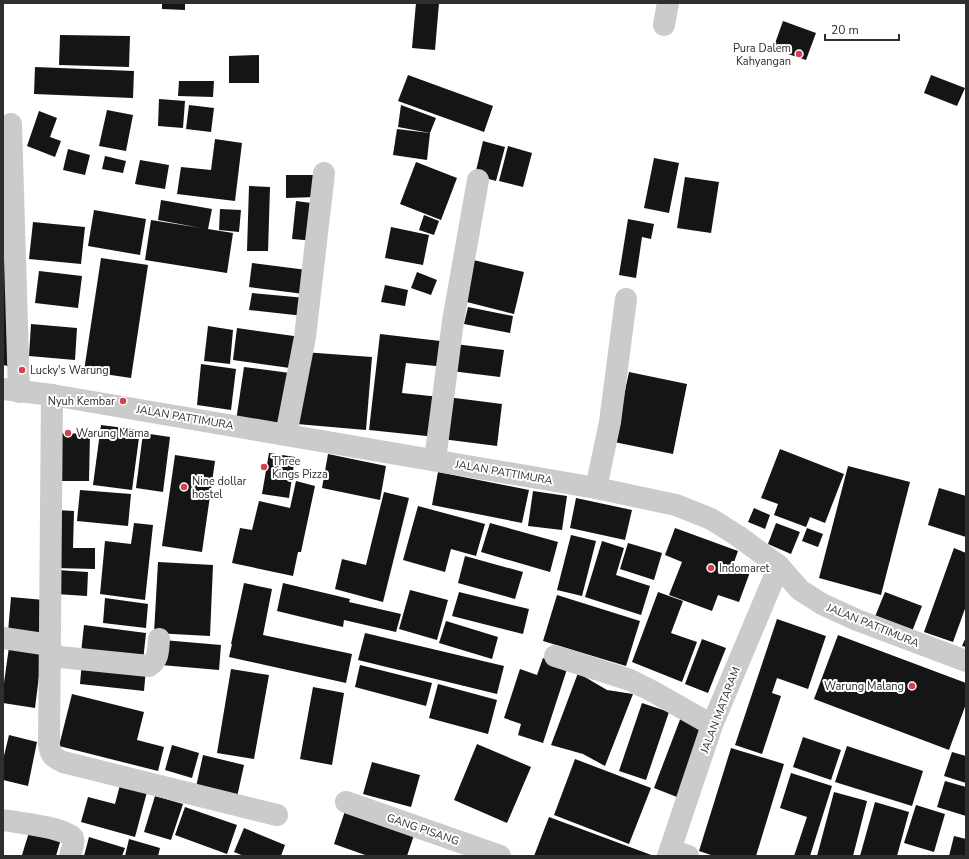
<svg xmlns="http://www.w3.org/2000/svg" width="969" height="859" font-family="'Nunito Sans',sans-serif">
	<rect width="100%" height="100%" fill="#fff"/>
	<!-- building -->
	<g fill="#151515">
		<path d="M162,3H185V10L162,9Z"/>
		<path d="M416,3H439L435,50L412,48Z"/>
		<path d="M783,21L816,33L806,60L773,49Z"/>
		<path d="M60,35L130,36L129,67L59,65Z"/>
		<path d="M259,55V83H229V56Z"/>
		<path d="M35,67L134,71L133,98L34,94Z"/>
		<path d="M408,75L493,106L484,132L398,101Z"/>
		<path d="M931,75L965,88L957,106L924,93Z"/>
		<path d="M179,81H214L213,97L178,96Z"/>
		<path d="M159,99L185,101L183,128L158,126Z"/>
		<path d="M189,105L214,108L211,132L186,129Z"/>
		<path d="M401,105L436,118L430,133L398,127Z"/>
		<path d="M107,110L133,115L126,151L99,146Z"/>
		<path d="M39,111L57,118L50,137L61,141L55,157L27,146Z"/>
		<path d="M397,129L430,133L427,160L393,155Z"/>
		<path d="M215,139L242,143L235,201L177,194L181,167L211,170Z"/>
		<path d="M483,141L505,147L496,181L475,175Z"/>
		<path d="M508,146L532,153L523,187L499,181Z"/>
		<path d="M68,149L90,155L85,175L63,170Z"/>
		<path d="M105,156L126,161L123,173L102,169Z"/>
		<path d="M654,158L679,163L669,213L644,208Z"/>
		<path d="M140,160L169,165L165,189L135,184Z"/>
		<path d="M416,162L457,178L441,220L400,204Z"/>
		<path d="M286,175H317V197L286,198Z"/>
		<path d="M685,177L719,182L711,233L677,228Z"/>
		<path d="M249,186L270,187L268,251H247Z"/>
		<path d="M161,200L212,209L208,229L233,233L227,273L145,260L151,220L201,228L158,220Z"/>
		<path d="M296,201L319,204L316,241L292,239Z"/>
		<path d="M220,209L241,210L239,232L219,230Z"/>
		<path d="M94,210L146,219L140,255L88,246Z"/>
		<path d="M424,215L439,221L434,235L419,230Z"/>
		<path d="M628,219L654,224L651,239L642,237L636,278L619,275Z"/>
		<path d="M33,222L85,227L81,264L29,259Z"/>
		<path d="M391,227L429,235L423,265L385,258Z"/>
		<path d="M3,237L14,238L8,366L3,365Z"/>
		<path d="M101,258L148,265L131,378L84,371Z"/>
		<path d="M469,259L524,272L514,314L459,300Z"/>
		<path d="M252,263L307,270L304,294L249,287Z"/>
		<path d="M39,271L82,276L78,308L35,303Z"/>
		<path d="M417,272L437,280L431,295L411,288Z"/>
		<path d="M385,285L408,290L405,306L381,302Z"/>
		<path d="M252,293L306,298L304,316L249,310Z"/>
		<path d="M468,307L513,316L510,333L464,324Z"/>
		<path d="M31,324L77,328L75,360L29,356Z"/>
		<path d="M208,326L233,330L230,364L204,361Z"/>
		<path d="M237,328L301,337L297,369L233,360Z"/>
		<path d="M380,334L449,342L446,367L406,363L402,393L440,397L436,437L369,430Z"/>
		<path d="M455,344L504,350L500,377L451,371Z"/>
		<path d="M303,352L372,357L366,430L297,424Z"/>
		<path d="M201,364L236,369L231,410L197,405Z"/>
		<path d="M244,367L290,373L283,427L236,421Z"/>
		<path d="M629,372L687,384L673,454L614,442Z"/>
		<path d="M447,397L502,404L497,446L442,439Z"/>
		<path d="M101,425L140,430L132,490L93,485Z"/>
		<path d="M58,433L90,434L89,481H57Z"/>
		<path d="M143,433L170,437L163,492L136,488Z"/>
		<path d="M780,449L844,474L825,523L810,517L806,527L774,515L778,504L761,498Z"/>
		<path d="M269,453L295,457L289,498L262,494Z"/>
		<path d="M328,454L386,466L380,500L322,488Z"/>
		<path d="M175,455L215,461L202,552L162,546Z"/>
		<path d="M848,466L910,482L881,595L819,578Z"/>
		<path d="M438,472L529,490L522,523L432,505Z"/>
		<path d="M296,481L315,486L301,552H298L293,576L232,563L240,528L252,530L259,501L290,508Z"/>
		<path d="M939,488L966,496V537L928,525Z"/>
		<path d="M80,490L131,494L128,526L77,521Z"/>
		<path d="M533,491L567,496L562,530L528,526Z"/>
		<path d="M384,492L409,498L383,602L335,589L342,559L366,565Z"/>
		<path d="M576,498L632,510L625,540L570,528Z"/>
		<path d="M418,506L485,524L476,556L451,549L445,572L403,560Z"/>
		<path d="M754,508L770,515L765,529L748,522Z"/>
		<path d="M56,510L74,511L73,548H95V569L54,568Z"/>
		<path d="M134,523L153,525L145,600L100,594L105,541L131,544Z"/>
		<path d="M490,523L558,542L550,572L481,552Z"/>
		<path d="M776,523L800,532L791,554L768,544Z"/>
		<path d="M675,528L738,551L733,565L750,572L739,602L718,595L712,611L669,595L682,562L665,555Z"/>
		<path d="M807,528L823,534L818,547L802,541Z"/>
		<path d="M571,535L596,541L582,596L557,590Z"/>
		<path d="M602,541L624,548L616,575L650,586L641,615L585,597Z"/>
		<path d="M628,543L662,553L654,580L620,569Z"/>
		<path d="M954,548L966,553V606L953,642L924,632Z"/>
		<path d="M465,556L523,572L515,599L458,583Z"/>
		<path d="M158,562L213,565L210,636L154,633Z"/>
		<path d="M57,570L88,572L87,596L56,594Z"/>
		<path d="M244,583L272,589L263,635L352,654L346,683L229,657L232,644H231Z"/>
		<path d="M283,583L350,599L349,602L401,614L396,632L344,620L343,627L277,611Z"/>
		<path d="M410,590L448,600L437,640L399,629Z"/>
		<path d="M459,592L529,609L523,634L452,616Z"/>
		<path d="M658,592L683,601L671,633L697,642L682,682L632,662Z"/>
		<path d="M885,592L922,606L911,634L874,619Z"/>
		<path d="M557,595L640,621L626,666L543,641Z"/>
		<path d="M11,597L44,600L41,635L8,632Z"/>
		<path d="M105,598L148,604L146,628L103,623Z"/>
		<path d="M777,619L826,636L808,689L777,678L772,693L781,696L762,754L735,745Z"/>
		<path d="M446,621L498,637L492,659L439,643Z"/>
		<path d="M84,625L146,633L143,661L81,653Z"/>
		<path d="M365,633L504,666L497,694L358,660Z"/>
		<path d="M838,635L966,683V704L949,750L814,699Z"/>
		<path d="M966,637V647L962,646Z"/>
		<path d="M702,639L726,648L708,693L685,684Z"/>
		<path d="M163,640L221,645L219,670L161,665Z"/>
		<path d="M9,647L42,652L35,708L3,703V690Z"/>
		<path d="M543,658L568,666L543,743L518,735L521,724L504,718L520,669L537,675Z"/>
		<path d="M82,661L146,668L144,691L80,684Z"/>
		<path d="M360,665L432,683L426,706L355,687Z"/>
		<path d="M231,669L269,675L254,759L217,753Z"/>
		<path d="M578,673L607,690L633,694L605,766L583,754L551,745Z"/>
		<path d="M438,684L497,700L488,734L429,718Z"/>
		<path d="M313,687L344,693L332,765L300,759Z"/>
		<path d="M72,694L144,712L137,740L164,747L158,771L59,746Z"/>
		<path d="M642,703L669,712L646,780L619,771Z"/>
		<path d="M681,717L710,728L682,799L654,788Z"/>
		<path d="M9,735L37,742L28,786L3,780V760Z"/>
		<path d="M803,737L841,750L831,780L793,767Z"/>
		<path d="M477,744L531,767L507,823L454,800Z"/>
		<path d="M172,745L199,753L192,778L165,770Z"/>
		<path d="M847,746L923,771L912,806L835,782Z"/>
		<path d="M731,748L784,764L756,856H714L699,851Z"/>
		<path d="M952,752L966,756V783L944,776Z"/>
		<path d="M203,755L244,765L237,797L196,787Z"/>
		<path d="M575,759L651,788L629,844L554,815Z"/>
		<path d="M372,762L420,775L411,807L363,794Z"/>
		<path d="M791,773L832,786L810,856H794L807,817L780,808Z"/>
		<path d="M945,781L966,787V816L937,807Z"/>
		<path d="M120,785L147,792L135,837L81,822L88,797L115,804Z"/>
		<path d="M834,792L867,801L853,856H817Z"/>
		<path d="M155,796L183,804L171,840L144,832Z"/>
		<path d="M875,802L909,812L897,856H860Z"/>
		<path d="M916,805L945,814L934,852L904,843Z"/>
		<path d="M185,807L237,825L227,854L175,835Z"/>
		<path d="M345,811L414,835L407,856H368L334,844Z"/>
		<path d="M549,817L654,856H534Z"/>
		<path d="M244,828L285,845L281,856H244L234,852Z"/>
		<path d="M30,829L61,839L56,856H26L22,855Z"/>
		<path d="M954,836L966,839V856H949Z"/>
		<path d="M89,837L125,848L122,856H84Z"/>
		<path d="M129,839L160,848L158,856H125Z"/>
	</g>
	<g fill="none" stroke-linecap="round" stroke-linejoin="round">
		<!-- minor -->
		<g stroke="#cbcbcb" stroke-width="22">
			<path d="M664,25L668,3"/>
			<path d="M11,124L19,392"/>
			<path d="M3,389L52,395L596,488L676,505L711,519L738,536L779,566L800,590L822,604L857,620L966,661"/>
			<path d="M52,395L49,745C51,756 53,757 63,762L277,815"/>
			<path d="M286,435L305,337L324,173"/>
			<path d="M435,460L453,321L478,180"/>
			<path d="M596,488L610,422L626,299"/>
			<path d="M3,638L50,645"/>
			<path d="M50,656L149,666C159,660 158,650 159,639"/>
			<path d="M555,656L630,680L652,691L712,725"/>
			<path d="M346,802L500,856"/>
			<path d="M3,820C15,822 67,828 73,838C75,843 71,851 70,856"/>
			<path d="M670,850L688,856"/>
			<path d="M668,856L712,725L779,566"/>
		</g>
	</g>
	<!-- markers -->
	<g fill="#d54053" stroke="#fff" stroke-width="1.5">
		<circle cx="799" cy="54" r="4"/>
		<circle cx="22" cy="370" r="4"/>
		<circle cx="123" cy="401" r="4"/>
		<circle cx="68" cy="433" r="4"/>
		<circle cx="264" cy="467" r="4"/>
		<circle cx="184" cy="487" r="4"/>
		<circle cx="711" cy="568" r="4"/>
		<circle cx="912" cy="686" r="4"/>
	</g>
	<g text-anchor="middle" stroke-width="4" stroke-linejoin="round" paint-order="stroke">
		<!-- poi labels -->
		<g font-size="11" fill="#2e2e2e" stroke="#fff" text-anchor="start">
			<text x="791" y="52" text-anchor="end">Pura Dalem<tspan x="791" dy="13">Kahyangan</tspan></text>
			<text x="30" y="374">Lucky's Warung</text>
			<text x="115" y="405" text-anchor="end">Nyuh Kembar</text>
			<text x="76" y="437">Warung Mama</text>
			<text x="272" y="465">Three<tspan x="272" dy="13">Kings Pizza</tspan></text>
			<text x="192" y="485">Nine dollar<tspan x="192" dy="13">hostel</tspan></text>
			<text x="719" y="572">Indomaret</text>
			<text x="904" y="690" text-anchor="end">Warung Malang</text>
		</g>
		<!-- street labels -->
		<g font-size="11" fill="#2e2e2e" stroke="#fff">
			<text transform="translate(185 417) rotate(10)" y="4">JALAN PATTIMURA</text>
			<text transform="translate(504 472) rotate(10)" y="4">JALAN PATTIMURA</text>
			<text transform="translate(873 625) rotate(22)" y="4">JALAN PATTIMURA</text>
			<text transform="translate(720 710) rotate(-69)" y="4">JALAN MATARAM</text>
			<text transform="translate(423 829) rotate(19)" y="4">GANG PISANG</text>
		</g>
	</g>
	<!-- border -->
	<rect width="969" height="859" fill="none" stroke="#2e2e2e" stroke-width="8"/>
	<!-- scale -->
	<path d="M825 34v6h74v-6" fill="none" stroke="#2e2e2e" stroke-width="2"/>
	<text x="831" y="34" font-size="12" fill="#2e2e2e" stroke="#ffffff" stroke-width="3" paint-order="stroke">20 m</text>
</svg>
